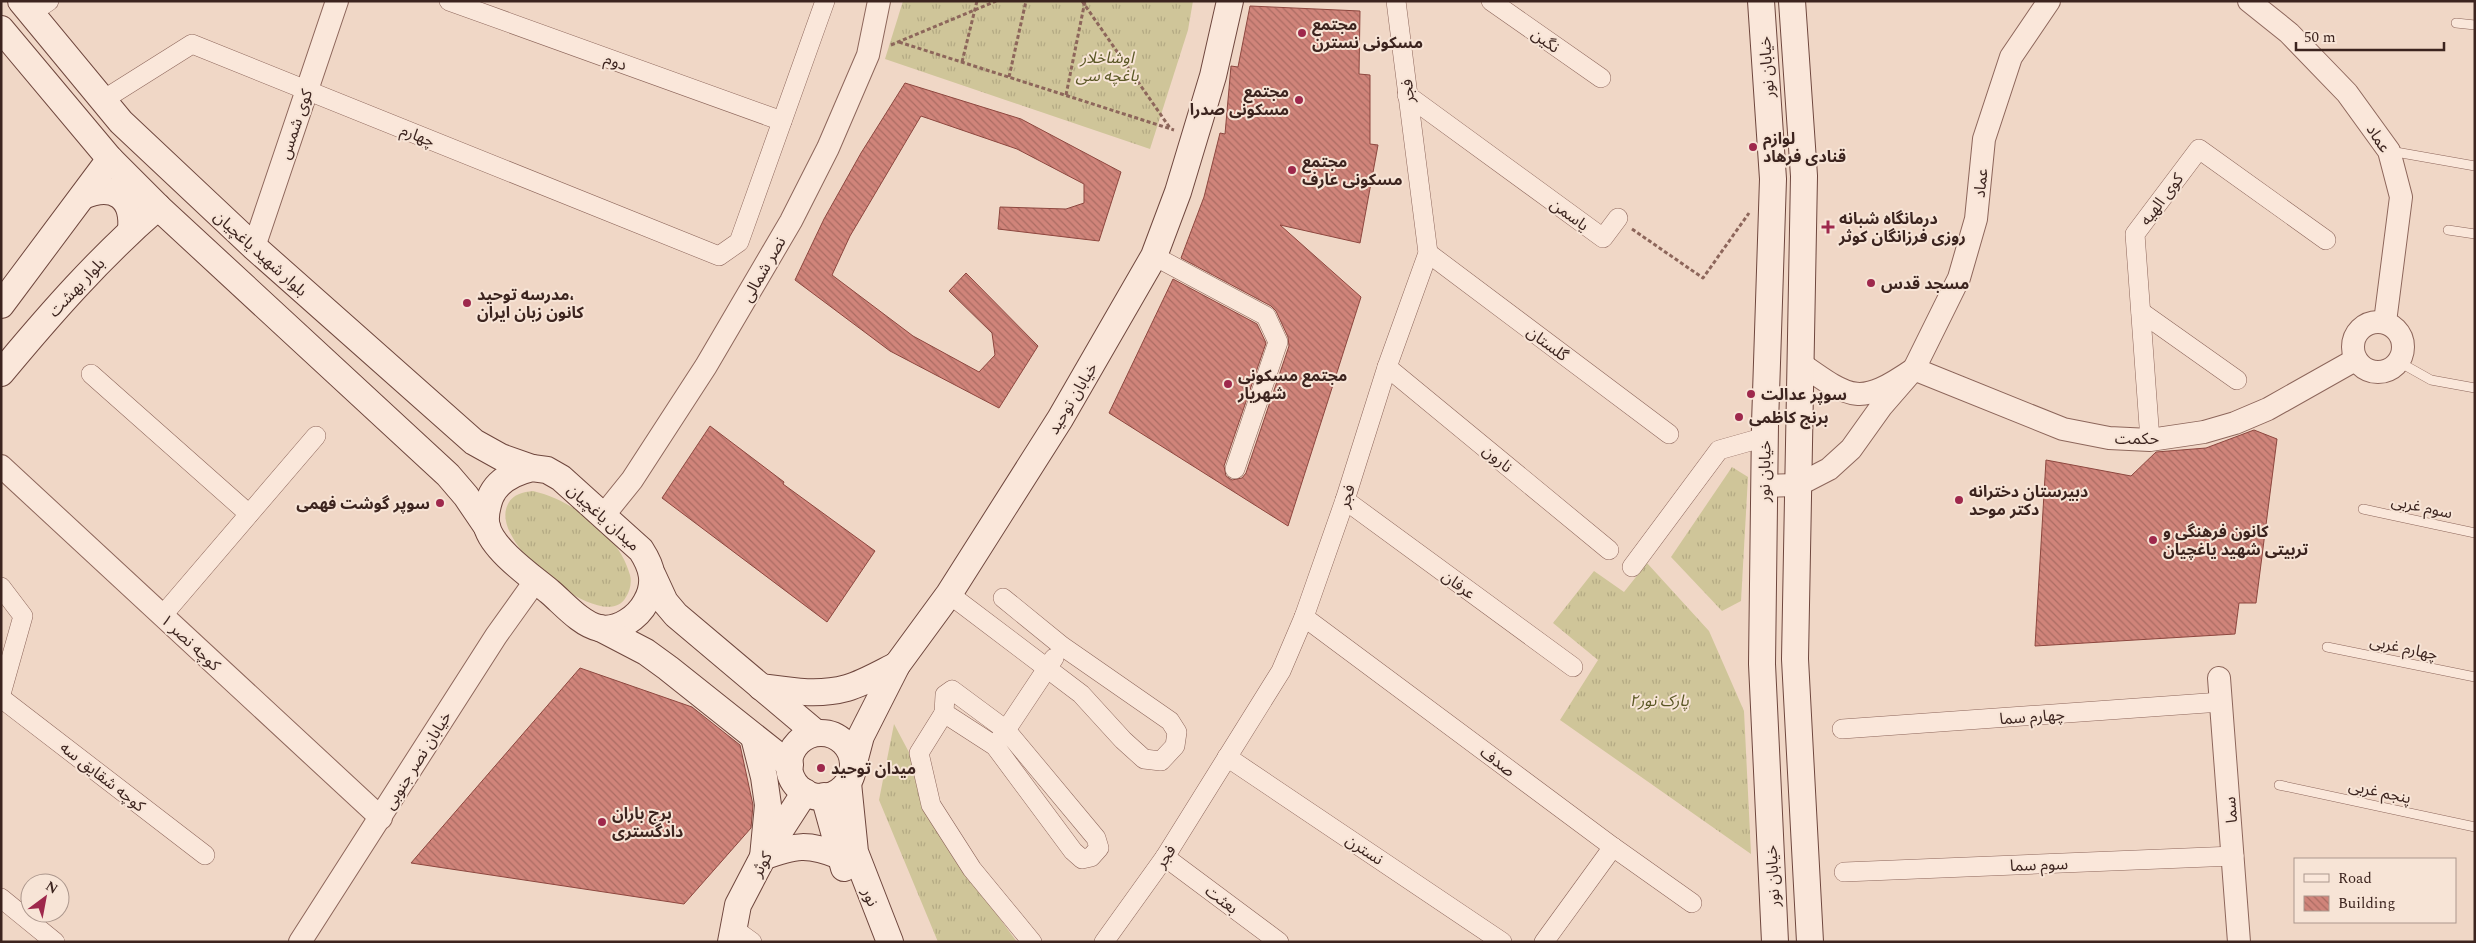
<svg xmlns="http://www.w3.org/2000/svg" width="2476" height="943" font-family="Spectral,'Noto Sans Arabic',serif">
	<defs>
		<pattern id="grass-tufts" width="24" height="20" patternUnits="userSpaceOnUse" patternTransform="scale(1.25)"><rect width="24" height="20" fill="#cfc599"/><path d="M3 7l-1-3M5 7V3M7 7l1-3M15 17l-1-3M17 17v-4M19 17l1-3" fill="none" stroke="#b3a983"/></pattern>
		<pattern id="building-back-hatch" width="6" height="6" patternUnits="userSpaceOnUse" patternTransform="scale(1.25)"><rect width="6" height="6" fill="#d0847a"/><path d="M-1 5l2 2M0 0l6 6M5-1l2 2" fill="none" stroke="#aa6c63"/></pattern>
	</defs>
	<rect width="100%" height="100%" fill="#f0d7c6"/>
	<!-- grass -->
	<g fill="url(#grass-tufts)">
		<path d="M903,1H1193L1188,30L1150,149L885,59Z"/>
		<path d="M1732,467L1748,477L1741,601L1722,611L1671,557Z"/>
		<path d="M533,491C572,500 619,534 630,575C632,582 630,591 626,597C615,618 582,600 568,592C545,578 493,532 508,504C513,494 523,492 533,491Z"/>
		<path d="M1647,563L1709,631L1744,711L1751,854L1560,720L1598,660L1553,623L1594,571L1624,592Z"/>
		<path d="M894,724L912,758L941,838L1017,942H938L879,800Z"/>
	</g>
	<!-- building -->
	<g fill="url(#building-back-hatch)" stroke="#8d473f">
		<path d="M1250,6L1360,11L1359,74L1370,75V144L1378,145L1360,243L1280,225L1361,297L1288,526L1109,413L1173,279L1257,324L1266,343L1224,466L1226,476L1232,480L1242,478L1246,473L1289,346L1288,337L1276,311L1271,306L1181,258L1204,197L1220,133L1225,134L1231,66L1238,67Z"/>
		<path d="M905,83L1021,119L1121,172L1099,241L998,229L1000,207L1066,209L1084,203V184L1017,149L921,116L850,236L832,275L913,336L979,372L995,355L992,333L949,291L966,273L1038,346L999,408L890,351L795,280L824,219L861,153Z"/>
		<path d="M710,426L784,482L783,484L875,551L827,622L662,498Z"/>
		<path d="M2254,430L2277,439L2256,603H2239L2235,634L2035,646L2046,460L2131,476L2156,452L2206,448Z"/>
		<path d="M580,668L692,707L740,745L753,805L751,828L684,904L411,863Z"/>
	</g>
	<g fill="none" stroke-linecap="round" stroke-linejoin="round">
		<!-- service casing -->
		<g stroke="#8d665b" stroke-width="10">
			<g id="service">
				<path d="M2456,23L2475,25"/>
				<path d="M2390,151L2475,166"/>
				<path d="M2448,230L2475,234"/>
				<path d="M2399,362L2431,380L2475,388"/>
				<path d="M2363,509L2475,533"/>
				<path d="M2327,647L2475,677"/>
				<path d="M2279,785L2475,827"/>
			</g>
		</g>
		<!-- minor casing -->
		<g stroke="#8d665b" stroke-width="20">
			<g id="minor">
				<path d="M449,1L782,121"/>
				<path d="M1491,1L1601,78"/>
				<path d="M31,13L49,1"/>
				<path d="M1407,95L1603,238L1618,218"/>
				<path d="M103,100L192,44L719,256L739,242L825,1"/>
				<path d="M1428,253L1669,434"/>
				<path d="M1154,256L1266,316L1278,342L1235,469"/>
				<path d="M2141,312L2237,380"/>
				<path d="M1387,367L1609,550"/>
				<path d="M91,374L249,514"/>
				<path d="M2150,440L2135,234L2199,149L2326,240"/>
				<path d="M1345,500L1573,667"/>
				<path d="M1632,567L1719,450L1765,437"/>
				<path d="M1,587L23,616L1,694"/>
				<path d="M949,594L1081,694L1123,740L1144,759L1161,761L1175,746L1177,732L1170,721L1062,646L1003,598"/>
				<path d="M162,616L316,436"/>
				<path d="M1304,617L1613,847L1692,903"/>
				<path d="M952,690L1006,730L1096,838L1099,848L1091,857L1082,859L1073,851L995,746L944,713L945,695Z"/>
				<path d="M1,698L205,855"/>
				<path d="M944,713L919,753L931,805L972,869L1032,942"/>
				<path d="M1842,729L2221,702"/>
				<path d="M1000,739L1054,658"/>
				<path d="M1227,757L1502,942"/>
				<path d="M1165,857L1279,942"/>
				<path d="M1844,872L2234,856"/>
				<path d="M1,898L55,942"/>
				<path d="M734,929L752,942"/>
				<path d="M1104,942L1165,857L1281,671L1304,617L1345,500L1387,367L1428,253L1396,1"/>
				<path d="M1544,942L1613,847"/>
			</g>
		</g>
		<!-- tertiary casing -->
		<g stroke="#8d665b" stroke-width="24">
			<g id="tertiary">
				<path d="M2049,1L2011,57L1984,139L1976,219L1959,278L1914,369L2063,429L2109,438L2150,440L2204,432L2235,423L2268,409L2355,360"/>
				<path d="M2249,1L2289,33L2347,93L2389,151L2401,197L2385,322"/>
				<path d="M254,247L337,1"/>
				<circle cx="2378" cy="347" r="25"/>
				<path d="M1,466L381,818"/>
				<path d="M1764,486L1798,485L1829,469L1851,449L1881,407L1914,369C1860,406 1852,400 1800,363"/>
				<path d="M603,516L632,480L706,366L791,221L828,148L868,55L879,1"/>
				<path d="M2219,678L2239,942"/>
				<path d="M300,942L496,636L536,580"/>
			</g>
		</g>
		<!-- secondary casing -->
		<g stroke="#6f473e" stroke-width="28">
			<g id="secondary">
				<path d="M21,1L121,122L254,247L474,442L501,457L532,468"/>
				<path d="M1761,1L1773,179L1765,424L1762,664L1775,942"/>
				<path d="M1792,1L1804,176L1795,659L1810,942"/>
				<path d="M1,29L110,159L158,207L448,475L466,496L487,527"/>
				<path d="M83,196C114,183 134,197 131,230"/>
				<path d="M1,305L110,159"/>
				<path d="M1,373C50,314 100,257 158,207"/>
				<path d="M532,468L547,470L561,478L641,550C652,567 657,583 646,602C638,617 618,632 599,628C581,624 564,604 550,592C532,577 493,550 487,527C484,517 487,507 490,498C497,480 515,472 532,468Z"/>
				<path d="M653,576L665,602L676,615L816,733"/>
				<path d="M600,628L646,652L668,668L790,765"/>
				<path d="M761,687C790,691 818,696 847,688C864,683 881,673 897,665"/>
				<circle cx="821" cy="765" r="32"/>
				<path d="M754,737L764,777L768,805L763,857C795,845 808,843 840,856"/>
				<path d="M853,766L861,736L897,665L949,594L1060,419L1154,256L1178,192L1213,76L1230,1"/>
				<path d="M848,783L855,852L890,942"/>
				<path d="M824,796L844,868"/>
				<path d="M731,942L738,905L763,857L805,792"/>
			</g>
		</g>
		<!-- path -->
		<g stroke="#8d665b" stroke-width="3" stroke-dasharray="4 2.5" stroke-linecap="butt">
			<path d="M1082,1L1170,128"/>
			<path d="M899,42L1174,130"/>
			<path d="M891,45L996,1"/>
			<path d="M962,62L977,1"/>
			<path d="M1009,77L1026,1"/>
			<path d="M1066,95L1085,1"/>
			<path d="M1632,229L1703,278L1749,213"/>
		</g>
		<!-- service -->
		<use href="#service" stroke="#fae7da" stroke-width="9"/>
		<!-- minor -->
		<use href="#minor" stroke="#fae7da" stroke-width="19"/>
		<!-- tertiary -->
		<use href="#tertiary" stroke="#fae7da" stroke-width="22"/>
		<!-- secondary -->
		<use href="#secondary" stroke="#fae7da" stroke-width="26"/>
	</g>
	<!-- markers -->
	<g fill="#9e284c" stroke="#f7e4d6" stroke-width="2">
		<circle cx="1302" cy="33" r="5"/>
		<circle cx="1299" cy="100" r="5"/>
		<circle cx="1753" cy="147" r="5"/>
		<circle cx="1292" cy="170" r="5"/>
		<path d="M1825.5 219.5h5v5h5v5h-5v5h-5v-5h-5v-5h5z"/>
		<circle cx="1871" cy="283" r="5"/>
		<circle cx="467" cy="303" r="5"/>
		<circle cx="1228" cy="384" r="5"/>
		<circle cx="1751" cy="394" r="5"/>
		<circle cx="1739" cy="417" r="5"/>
		<circle cx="1959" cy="500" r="5"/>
		<circle cx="440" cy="503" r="5"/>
		<circle cx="2153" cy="540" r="5"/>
		<circle cx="821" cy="768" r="5"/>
		<circle cx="602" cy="822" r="5"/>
	</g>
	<g text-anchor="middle" stroke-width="4" stroke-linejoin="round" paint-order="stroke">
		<!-- poi labels -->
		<g font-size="16" font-weight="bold" fill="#3c241f" stroke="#f7e4d6" text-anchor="start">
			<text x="1312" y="30">مجتمع<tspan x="1312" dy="18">مسکونی نسترن</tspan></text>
			<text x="1289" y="97" text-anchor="end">مجتمع<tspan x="1289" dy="18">مسکونی صدرا</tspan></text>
			<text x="1763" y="144">لوازم<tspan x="1763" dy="18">قنادی فرهاد</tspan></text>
			<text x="1302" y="167">مجتمع<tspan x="1302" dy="18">مسکونی عارف</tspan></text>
			<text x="1839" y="224">درمانگاه شبانه<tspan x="1839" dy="18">روزی فرزانگان کوثر</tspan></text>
			<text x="1881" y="289">مسجد قدس</text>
			<text x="477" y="300">مدرسه توحید،<tspan x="477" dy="18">کانون زبان ایران</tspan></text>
			<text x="1238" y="381">مجتمع مسکونی<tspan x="1238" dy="18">شهریار</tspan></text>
			<text x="1761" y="400">سوپر عدالت</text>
			<text x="1749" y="423">برنج کاظمی</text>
			<text x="1969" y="497">دبیرستان دخترانه<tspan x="1969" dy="18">دکتر موحد</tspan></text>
			<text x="430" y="509" text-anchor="end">سوپر گوشت فهمی</text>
			<text x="2163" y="537">کانون فرهنگی و<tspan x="2163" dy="18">تربیتی شهید یاغچیان</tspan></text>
			<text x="831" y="774">میدان توحید</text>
			<text x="612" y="819">برج باران<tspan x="612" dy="18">دادگستری</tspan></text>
		</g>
		<!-- street labels -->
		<g font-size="16" fill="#3c241f" stroke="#f7e4d6">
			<text transform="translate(1546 40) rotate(35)" y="6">نگین</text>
			<text transform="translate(616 61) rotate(20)" y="6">دوم</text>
			<text transform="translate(1766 67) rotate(-94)" y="6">خیابان نور</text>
			<text transform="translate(1407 91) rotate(-96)" y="6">فجر</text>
			<text transform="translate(295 124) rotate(-71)" y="6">کوی شمس</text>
			<text transform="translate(418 135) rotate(22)" y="6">چهارم</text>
			<text transform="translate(2379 138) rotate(57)" y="6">عماد</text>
			<text transform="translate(1980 183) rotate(-84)" y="6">عماد</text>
			<text transform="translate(2161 199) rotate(-53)" y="6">کوی الهیه</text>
			<text transform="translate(1570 214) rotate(36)" y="6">یاسمن</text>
			<text transform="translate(261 253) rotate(42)" y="6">بلوار شهید یاغچیان</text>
			<text transform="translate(763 269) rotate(-60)" y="6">نصر شمالی</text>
			<text transform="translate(76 287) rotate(-47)" y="6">بلوار بهشت</text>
			<text transform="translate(1548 343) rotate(37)" y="6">گلستان</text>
			<text transform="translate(1072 398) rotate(-59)" y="6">خیابان توحید</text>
			<text x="2137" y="444">حکمت</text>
			<text transform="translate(1498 458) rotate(40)" y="6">نارون</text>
			<text transform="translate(1764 471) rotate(-89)" y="6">خیابان نور</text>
			<text transform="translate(1346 496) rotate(-73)" y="6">فجر</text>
			<text transform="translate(2422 506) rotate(12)" y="6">سوم غربی</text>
			<text transform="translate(604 517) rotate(42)" y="6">میدان یاغچیان</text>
			<text transform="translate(1459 584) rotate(36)" y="6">عرفان</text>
			<text transform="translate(191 642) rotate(43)" y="6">کوچه نصر ۱</text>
			<text transform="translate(2404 647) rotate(12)" y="6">چهارم غربی</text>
			<text transform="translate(2032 716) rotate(-4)" y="6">چهارم سما</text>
			<text transform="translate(417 760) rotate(-58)" y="6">خیابان نصر جنوبی</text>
			<text transform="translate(1498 761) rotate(37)" y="6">صدف</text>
			<text transform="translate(103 776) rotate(38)" y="6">کوچه شقایق سه</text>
			<text transform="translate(2380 791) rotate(12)" y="6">پنجم غربی</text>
			<text transform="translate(2230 810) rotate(-95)" y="6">سما</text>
			<text transform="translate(1365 849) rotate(34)" y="6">نسترن</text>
			<text transform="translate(1165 856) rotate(-56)" y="6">فجر</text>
			<text transform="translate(761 864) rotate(-61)" y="6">کوثر</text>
			<text transform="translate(2039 864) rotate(-2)" y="6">سوم سما</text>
			<text transform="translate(1772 876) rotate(-93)" y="6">خیابان نور</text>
			<text transform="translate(871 897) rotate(68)" y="6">نور</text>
			<text transform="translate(1222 899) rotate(37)" y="6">بعثت</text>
		</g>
		<!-- park labels -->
		<g font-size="16" font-style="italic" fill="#5a5725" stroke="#f7e4d6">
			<text x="1107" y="63">اوشاخلار<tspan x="1107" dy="18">باغچه سی</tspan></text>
			<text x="1659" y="706">پارک نور۲</text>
		</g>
	</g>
	<!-- border -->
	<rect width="2476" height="943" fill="none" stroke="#3c241f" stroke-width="5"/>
	<!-- legend -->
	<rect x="2294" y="858" width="162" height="65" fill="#f7e4d6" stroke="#ac978d"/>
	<rect x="2304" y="874" width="25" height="8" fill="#fae7da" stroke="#ac978d"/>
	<text x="2338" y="883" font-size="15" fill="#3c241f">Road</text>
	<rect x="2304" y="896" width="25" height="15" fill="url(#building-back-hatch)" stroke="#ac978d"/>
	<text x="2338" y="908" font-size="15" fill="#3c241f">Building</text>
	<!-- north arrow -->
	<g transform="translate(45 898) rotate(32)"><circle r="24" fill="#f7e4d6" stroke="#ac978d"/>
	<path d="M0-4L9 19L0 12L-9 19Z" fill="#9e284c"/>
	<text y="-8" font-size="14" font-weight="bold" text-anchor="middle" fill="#3c241f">N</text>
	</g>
	<!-- scale -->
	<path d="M2296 42v8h148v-8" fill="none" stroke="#3c241f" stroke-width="2.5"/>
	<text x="2304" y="42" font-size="15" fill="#3c241f" stroke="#f7e4d6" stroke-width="4" paint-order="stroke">50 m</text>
</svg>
